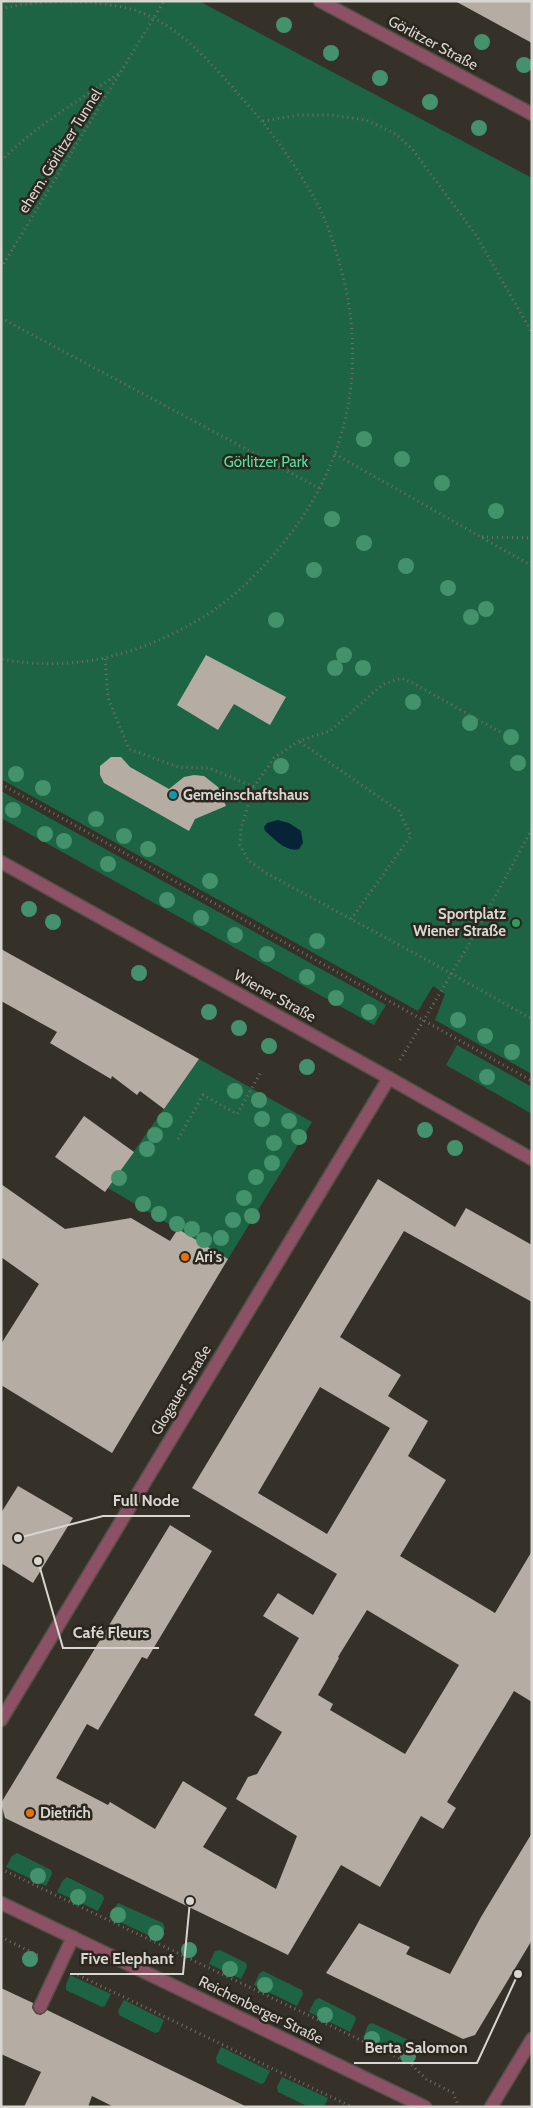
<svg xmlns="http://www.w3.org/2000/svg" width="533" height="2108" font-family="Cabin,sans-serif">
	<rect width="100%" height="100%" fill="#353129"/>
	<!-- green -->
	<g fill="#1d6445">
		<path d="M1,1H199L532,178V1074L435,1020L445,994L433,986L418,1011L1,779Z"/>
		<path d="M1,791L386,1005L374,1025L1,818Z"/>
		<path d="M457,1045L532,1087V1114L446,1065Z"/>
		<path d="M199,1059L312,1122L228,1259L108,1188Z"/>
		<path d="M17,1853L51,1870L52,1874L46,1886L6,1867L12,1856Z"/>
		<path d="M67,1877L103,1895L104,1899L98,1911L57,1892L63,1880Z"/>
		<path d="M118,1903L163,1923L165,1928L159,1940L109,1917Z"/>
		<path d="M220,1950L246,1963L247,1967L241,1979L209,1964L215,1951Z"/>
		<path d="M263,1971L302,1990L303,1994L297,2006L254,1985L259,1974Z"/>
		<path d="M70,1975L111,1994L105,2006L102,2007L66,1990V1985Z"/>
		<path d="M319,1998L355,2016L356,2019L350,2032L309,2012L315,2000Z"/>
		<path d="M124,2000L164,2020L159,2032L155,2033L119,2015L118,2011Z"/>
		<path d="M372,2023L417,2044L418,2049L412,2061L363,2038L368,2025Z"/>
		<path d="M221,2047L270,2071L264,2083L261,2084L217,2063L216,2058Z"/>
		<path d="M282,2077L328,2098L324,2107H309L278,2092L277,2087Z"/>
	</g>
	<!-- water -->
	<path fill="#062337" d="M278,820L289,823L301,831L303,843L299,849C286,853 274,838 265,831L264,827L267,823Z"/>
	<!-- building -->
	<g fill="#b5aca4" fill-rule="evenodd">
		<path d="M455,1H532V43Z"/>
		<path d="M206,655L286,697L270,725L234,704L218,730L177,705Z"/>
		<path d="M111,757H121L130,767L169,789L184,777L194,775L204,776L218,787L226,806L195,819L189,831L104,783L100,775V766Z"/>
		<path d="M1,949L199,1059L164,1109L140,1091L137,1095L112,1076L111,1079L50,1043L57,1032L1,1001Z"/>
		<path d="M84,1116L134,1152L105,1192L55,1157Z"/>
		<path d="M378,1179L455,1227L466,1208L532,1245V1302L404,1231L340,1337L401,1375L388,1396L428,1421L408,1456L446,1480L400,1556L495,1613L532,1551V1702L514,1691L447,1802L456,1808L443,1829L421,1816L380,1887L341,1865L288,1955L5,1818L1,1803L170,1525L212,1551L147,1659L142,1657L98,1730L87,1724L56,1778L108,1805L110,1802L155,1829L183,1781L227,1808L203,1847L276,1889L297,1836L236,1799L248,1777L257,1774L282,1732L254,1715L299,1638L263,1616L278,1593L313,1615L337,1574L192,1488ZM320,1387L390,1428L327,1534L258,1493ZM367,1610L459,1665L405,1754L330,1710L333,1704L318,1695L339,1658L338,1657Z"/>
		<path d="M1,1184L65,1229L131,1218L170,1241L178,1229L228,1259L112,1453L1,1385V1344L39,1284L1,1257Z"/>
		<path d="M18,1486L73,1518L33,1583L1,1563V1513Z"/>
		<path d="M532,1833V1940L475,2035L463,2039L326,1973L359,1923L410,1947L406,1954L450,1974L481,1917Z"/>
		<path d="M1,1988L33,2003L32,2008L36,2014L41,2015L47,2010L247,2107H114L92,2096L88,2107H24L41,2072L1,2054Z"/>
	</g>
	<g fill="none" stroke-linecap="round" stroke-linejoin="round">
		<!-- service casing -->
		<g stroke="#534f47" stroke-width="15">
			<path id="service" d="M40,2007L73,1937"/>
		</g>
		<!-- minor casing -->
		<g stroke="#534f47" stroke-width="15">
			<g id="minor">
				<path d="M320,1L532,114"/>
				<path d="M389,1078L532,1159"/>
				<path d="M1,1903L425,2107"/>
				<path d="M491,2107L532,2039"/>
			</g>
		</g>
		<!-- tertiary casing -->
		<g stroke="#534f47" stroke-width="15">
			<path id="tertiary" d="M1,862L389,1078L1,1720"/>
		</g>
		<!-- path -->
		<g stroke="#736f68" stroke-width="3" stroke-dasharray="1 4" stroke-linecap="butt">
			<path d="M1,9C22,3 45,2 66,2C86,2 106,3 126,8C173,18 210,62 241,97C270,129 296,165 317,203C327,222 334,244 340,265C367,360 351,454 291,533C266,566 239,594 205,616C141,655 75,673 1,659"/>
			<path d="M263,121L298,115H332L366,120L396,134L413,150L476,235L532,333"/>
			<path d="M1,161C36,125 80,100 121,72"/>
			<path d="M1,268L164,1"/>
			<path d="M1,318L321,489"/>
			<path d="M335,454L532,566"/>
			<path d="M482,537L532,538"/>
			<path d="M105,659L108,698L129,749L178,767L209,768L254,787"/>
			<path d="M500,732L413,683L401,678L382,685L330,731L299,741L274,758L254,787L241,828L240,845L248,860L266,873L427,960L532,1019"/>
			<path d="M300,742L399,811L411,836L351,919"/>
			<path d="M1,784L532,1081"/>
			<path d="M400,1060L468,946L532,829"/>
			<path d="M178,1139L203,1095L237,1114L261,1072"/>
			<path d="M1,1869L411,2064L426,2079L453,2093L459,2107"/>
			<path d="M1,1937L41,1957"/>
			<path d="M78,1975L352,2107"/>
		</g>
		<!-- service -->
		<use href="#service" stroke="#8c5165" stroke-width="12"/>
		<!-- minor -->
		<use href="#minor" stroke="#8c5165" stroke-width="12"/>
		<!-- tertiary -->
		<use href="#tertiary" stroke="#8c5165" stroke-width="12"/>
	</g>
	<!-- trees -->
	<g fill="#43926b">
		<circle cx="284" cy="25" r="8"/>
		<circle cx="482" cy="42" r="8"/>
		<circle cx="331" cy="53" r="8"/>
		<circle cx="524" cy="65" r="8"/>
		<circle cx="380" cy="78" r="8"/>
		<circle cx="430" cy="102" r="8"/>
		<circle cx="479" cy="128" r="8"/>
		<circle cx="364" cy="439" r="8"/>
		<circle cx="402" cy="459" r="8"/>
		<circle cx="442" cy="483" r="8"/>
		<circle cx="496" cy="511" r="8"/>
		<circle cx="332" cy="519" r="8"/>
		<circle cx="364" cy="543" r="8"/>
		<circle cx="406" cy="566" r="8"/>
		<circle cx="314" cy="570" r="8"/>
		<circle cx="448" cy="588" r="8"/>
		<circle cx="486" cy="609" r="8"/>
		<circle cx="471" cy="617" r="8"/>
		<circle cx="276" cy="620" r="8"/>
		<circle cx="344" cy="655" r="8"/>
		<circle cx="335" cy="668" r="8"/>
		<circle cx="363" cy="668" r="8"/>
		<circle cx="413" cy="702" r="8"/>
		<circle cx="470" cy="723" r="8"/>
		<circle cx="511" cy="737" r="8"/>
		<circle cx="518" cy="763" r="8"/>
		<circle cx="281" cy="766" r="8"/>
		<circle cx="16" cy="774" r="8"/>
		<circle cx="43" cy="788" r="8"/>
		<circle cx="13" cy="810" r="8"/>
		<circle cx="96" cy="819" r="8"/>
		<circle cx="45" cy="834" r="8"/>
		<circle cx="124" cy="836" r="8"/>
		<circle cx="64" cy="841" r="8"/>
		<circle cx="148" cy="849" r="8"/>
		<circle cx="108" cy="864" r="8"/>
		<circle cx="210" cy="881" r="8"/>
		<circle cx="167" cy="900" r="8"/>
		<circle cx="29" cy="909" r="8"/>
		<circle cx="201" cy="918" r="8"/>
		<circle cx="53" cy="922" r="8"/>
		<circle cx="235" cy="935" r="8"/>
		<circle cx="317" cy="941" r="8"/>
		<circle cx="267" cy="954" r="8"/>
		<circle cx="139" cy="973" r="8"/>
		<circle cx="307" cy="977" r="8"/>
		<circle cx="336" cy="998" r="8"/>
		<circle cx="209" cy="1012" r="8"/>
		<circle cx="369" cy="1012" r="8"/>
		<circle cx="458" cy="1020" r="8"/>
		<circle cx="239" cy="1028" r="8"/>
		<circle cx="485" cy="1036" r="8"/>
		<circle cx="269" cy="1046" r="8"/>
		<circle cx="512" cy="1052" r="8"/>
		<circle cx="307" cy="1067" r="8"/>
		<circle cx="487" cy="1077" r="8"/>
		<circle cx="235" cy="1091" r="8"/>
		<circle cx="259" cy="1100" r="8"/>
		<circle cx="262" cy="1119" r="8"/>
		<circle cx="165" cy="1120" r="8"/>
		<circle cx="289" cy="1121" r="8"/>
		<circle cx="425" cy="1130" r="8"/>
		<circle cx="155" cy="1135" r="8"/>
		<circle cx="299" cy="1137" r="8"/>
		<circle cx="274" cy="1143" r="8"/>
		<circle cx="455" cy="1148" r="8"/>
		<circle cx="147" cy="1149" r="8"/>
		<circle cx="272" cy="1163" r="8"/>
		<circle cx="256" cy="1177" r="8"/>
		<circle cx="119" cy="1178" r="8"/>
		<circle cx="244" cy="1198" r="8"/>
		<circle cx="143" cy="1204" r="8"/>
		<circle cx="159" cy="1214" r="8"/>
		<circle cx="252" cy="1216" r="8"/>
		<circle cx="233" cy="1220" r="8"/>
		<circle cx="177" cy="1224" r="8"/>
		<circle cx="192" cy="1229" r="8"/>
		<circle cx="221" cy="1238" r="8"/>
		<circle cx="204" cy="1240" r="8"/>
		<circle cx="38" cy="1876" r="8"/>
		<circle cx="78" cy="1897" r="8"/>
		<circle cx="118" cy="1915" r="8"/>
		<circle cx="156" cy="1933" r="8"/>
		<circle cx="189" cy="1950" r="8"/>
		<circle cx="30" cy="1959" r="8"/>
		<circle cx="230" cy="1969" r="8"/>
		<circle cx="265" cy="1985" r="8"/>
		<circle cx="325" cy="2015" r="8"/>
		<circle cx="372" cy="2039" r="8"/>
		<circle cx="408" cy="2056" r="8"/>
	</g>
	<!-- markers -->
	<circle fill="#0f9aa8" stroke="#2b271f" stroke-width="2" cx="173" cy="795" r="5"/>
	<circle fill="#2e9e5b" stroke="#2b271f" stroke-width="2" cx="516" cy="923" r="5"/>
	<g fill="#e8710a" stroke="#2b271f" stroke-width="2">
		<circle cx="185" cy="1257" r="5"/>
		<circle cx="30" cy="1813" r="5"/>
	</g>
	<g text-anchor="middle" stroke-width="5" stroke-linejoin="round" paint-order="stroke">
		<!-- street labels -->
		<g font-size="15" fill="#d9d6d1" stroke="#2b271f">
			<text transform="translate(433 43) rotate(28)" y="5">Görlitzer Straße</text>
			<text transform="translate(60 151) rotate(-58)" y="5">ehem. Görlitzer Tunnel</text>
			<text transform="translate(275 996) rotate(29)" y="5">Wiener Straße</text>
			<text transform="translate(181 1390) rotate(-59)" y="5">Glogauer Straße</text>
			<text transform="translate(261 2010) rotate(26)" y="5">Reichenberger Straße</text>
		</g>
		<!-- park labels -->
		<g font-size="15" fill="#4fe2a1" stroke="#2b271f">
			<text x="266" y="467">Görlitzer Park</text>
		</g>
		<!-- poi labels -->
		<g font-size="15" font-weight="bold" fill="#d9d6d1" stroke="#2b271f" text-anchor="start">
			<text x="183" y="800">Gemeinschaftshaus</text>
			<text x="506" y="919" text-anchor="end">Sportplatz<tspan x="506" dy="17">Wiener Straße</tspan></text>
			<text x="195" y="1262">Ari's</text>
			<text x="40" y="1818">Dietrich</text>
		</g>
	</g>
	<!-- callouts -->
	<path fill="none" stroke="#d9d6d1" stroke-width="2" d="M18 1538L103 1516H190M38 1561L63 1648H159M190 1901L183 1974H70M518 1974L477 2063H354"/>
	<g fill="#d9d6d1" stroke="#2b271f" stroke-width="2">
		<circle cx="18" cy="1538" r="5"/>
		<circle cx="38" cy="1561" r="5"/>
		<circle cx="190" cy="1901" r="5"/>
		<circle cx="518" cy="1974" r="5"/>
	</g>
	<g font-size="16" text-anchor="middle" font-weight="bold" fill="#d9d6d1" stroke="#2b271f" stroke-width="5" stroke-linejoin="round" paint-order="stroke">
		<text x="146" y="1506">Full Node</text>
		<text x="111" y="1638">Café Fleurs</text>
		<text x="127" y="1964">Five Elephant</text>
		<text x="416" y="2053">Berta Salomon</text>
	</g>
	<!-- border -->
	<rect width="533" height="2108" fill="none" stroke="#d9d6d1" stroke-width="5"/>
</svg>
